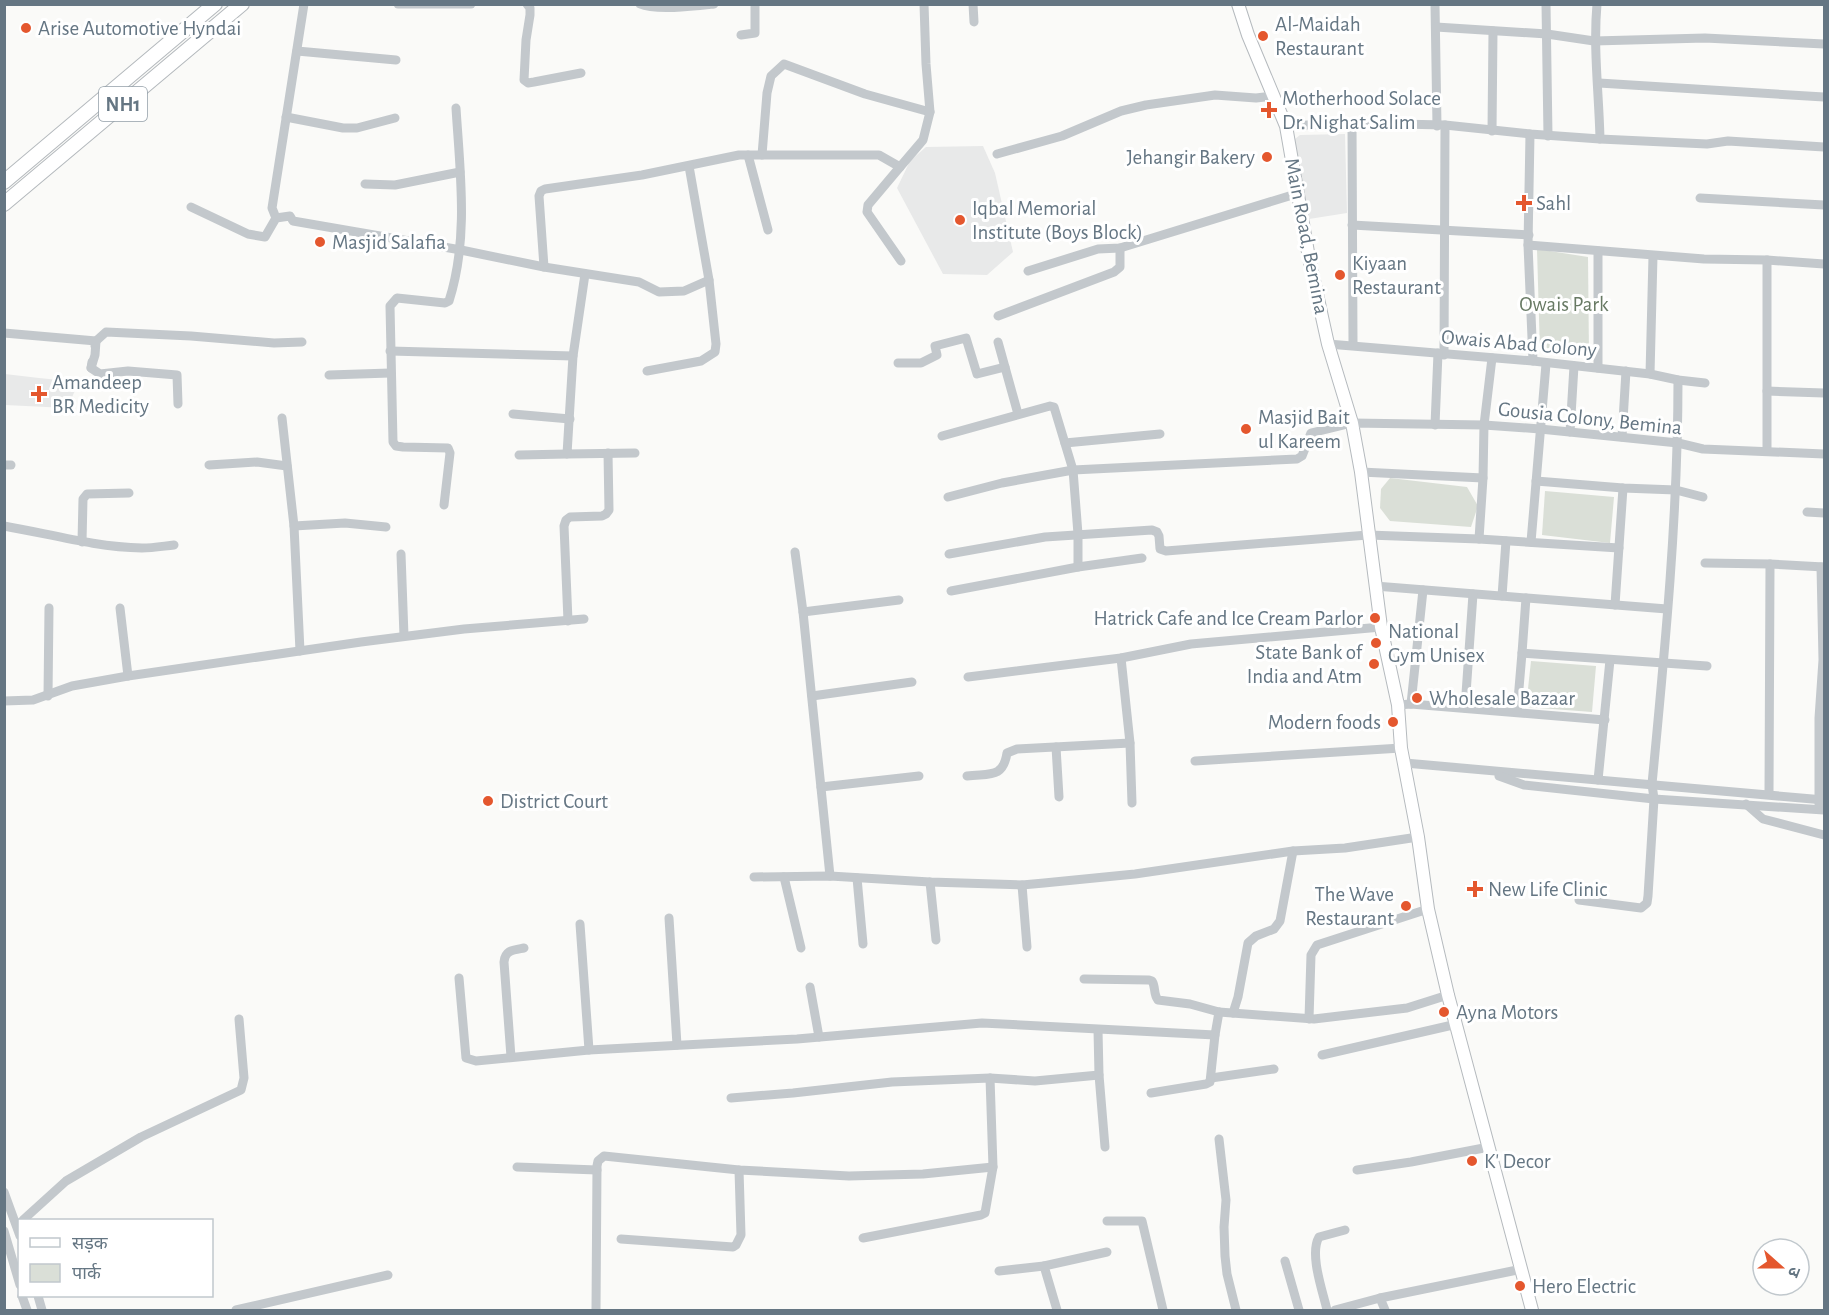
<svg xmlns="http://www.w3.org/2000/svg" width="1829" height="1315" font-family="'Alegreya Sans','Noto Sans Devanagari',sans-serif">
	<rect width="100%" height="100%" fill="#fafaf8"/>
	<!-- built -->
	<g fill="#e8e9e9">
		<path d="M1345,134L1347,213L1309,219L1290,143L1300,135Z"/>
		<path d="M983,146L995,173L1013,252L987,275L943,274L897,188L910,161L926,147Z"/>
		<path d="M5,374L39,378L79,382L67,408L5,405Z"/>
	</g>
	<!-- green -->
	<g fill="#dadfd7">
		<path d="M1537,249L1588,257L1589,356L1540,352Z"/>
		<path d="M1390,478L1467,487L1478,506L1471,527L1390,521L1380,508L1381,489Z"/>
		<path d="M1545,491L1614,497L1610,543L1542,535Z"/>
		<path d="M1531,661L1596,666L1592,712L1526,707Z"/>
	</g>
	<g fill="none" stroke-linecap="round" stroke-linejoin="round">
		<!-- major casing -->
		<g stroke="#b5babe" stroke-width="14">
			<path id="major" d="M1238,4L1248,35L1286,126L1309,258L1328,344L1352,423L1361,472L1381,627L1398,705L1401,748L1418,837L1428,909L1448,995L1532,1310"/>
		</g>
		<!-- highway casing -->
		<g stroke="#b4b9bd" stroke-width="16">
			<g id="highway">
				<path d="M4,182L215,4"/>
				<path d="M4,204L242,4"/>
			</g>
		</g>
		<!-- minor -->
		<g stroke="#c3c8cc" stroke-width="9">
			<path d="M398,4H471"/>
			<path d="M527,4L530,8V15L526,40L524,80L528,83L534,82L581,73"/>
			<path d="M640,4C656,11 696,6 714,4"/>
			<path d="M973,4L974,22"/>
			<path d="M1435,4L1437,126"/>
			<path d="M1546,4L1548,136"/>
			<path d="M1597,4C1593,49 1599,94 1600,139"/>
			<path d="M1436,27L1547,34L1594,41L1705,38L1824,44"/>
			<path d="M741,35L755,33V4"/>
			<path d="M297,51L396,60"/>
			<path d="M1599,83L1824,97"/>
			<path d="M286,117L343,128H357L395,118"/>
			<path d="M1352,123L1353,344"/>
			<path d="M1286,126L1352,123L1445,125L1530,134L1600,139L1707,144L1728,141L1824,147"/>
			<path d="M1492,131L1493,31"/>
			<path d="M1530,134L1528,245L1533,361"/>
			<path d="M997,154L1062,136L1121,111L1146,105L1215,95L1256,98L1273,96"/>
			<path d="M748,155L768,230"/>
			<path d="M762,155L767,93L771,76L784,64L865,94L930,112"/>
			<path d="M900,167L868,205L867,212L901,261"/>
			<path d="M365,184L395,185L460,172"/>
			<path d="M1700,198L1824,205"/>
			<path d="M191,207L248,234L265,237L276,218L290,216L293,221L461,250L544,267L639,282L659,292L684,291L709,280"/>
			<path d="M276,218L272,208L304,4"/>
			<path d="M1352,225L1529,235"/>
			<path d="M1528,245L1704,259L1767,260L1824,264"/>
			<path d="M544,267L539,196L541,191L545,189L642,175L739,155H879L900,167L923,140L930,112L926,64L924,4"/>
			<path d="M1028,271L1098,249L1120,248L1299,193"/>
			<path d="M585,274L573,356L567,454L635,453"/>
			<path d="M998,316L1114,272L1120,267V248"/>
			<path d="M4,333L96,341L95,346"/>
			<path d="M998,342L1018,414"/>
			<path d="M1328,344L1533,361L1650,374L1678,380L1705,383"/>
			<path d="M390,351L573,356"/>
			<path d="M1444,355L1445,125"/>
			<path d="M92,362L91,368L100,374L128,371L177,375L178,404"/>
			<path d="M898,363H921L937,355L935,346L966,338L977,374L1005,367"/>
			<path d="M91,368L95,355L96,341L106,332L191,336L274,343L302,342"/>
			<path d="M1598,368V251"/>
			<path d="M647,371L701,361L715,352L716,344L709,280L689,166"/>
			<path d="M1650,374L1653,256"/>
			<path d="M329,375L390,373"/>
			<path d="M1767,391L1824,393"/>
			<path d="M513,414L570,419"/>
			<path d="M282,418L294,526L300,651"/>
			<path d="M1435,425L1438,353"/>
			<path d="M1570,432L1574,366"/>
			<path d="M942,436L1050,406L1054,407L1073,470L1078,534V567"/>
			<path d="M1622,437L1626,371"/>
			<path d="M1065,443L1160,434"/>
			<path d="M1767,451V260"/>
			<path d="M519,455L567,454"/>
			<path d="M4,465H11"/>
			<path d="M209,465L257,462L287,466"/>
			<path d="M1361,472L1483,478"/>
			<path d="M1536,481L1623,488L1676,490L1703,497"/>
			<path d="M948,497L1002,483L1073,470L1297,459L1302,456L1311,433L1352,423L1484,425L1540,429L1678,443L1703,449L1824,454"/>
			<path d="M444,505L450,453L448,448L403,447L396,446L393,442L390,306L397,298L445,303L449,301C469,239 460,172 456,108"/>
			<path d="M1807,512L1824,513"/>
			<path d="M4,526C50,534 95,547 142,548C153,548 164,546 174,545"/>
			<path d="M294,526L345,523L386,527"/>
			<path d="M1479,539L1483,478L1484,425L1492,358"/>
			<path d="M82,542L83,499L87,494L129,493"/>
			<path d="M1531,542L1546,364"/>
			<path d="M795,552L803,612L899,600"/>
			<path d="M401,554L404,636"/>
			<path d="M949,554L1045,537L1152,530L1157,532L1159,536L1160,549L1166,551L1368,535L1479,539L1619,548"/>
			<path d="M1705,563L1770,564L1824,567"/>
			<path d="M1375,586L1667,609"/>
			<path d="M951,591L1078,567L1142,558"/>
			<path d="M1502,596L1506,541"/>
			<path d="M1526,598L1522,653L1707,666"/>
			<path d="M1615,605L1623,488"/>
			<path d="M120,608L128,676"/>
			<path d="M803,612L830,876"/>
			<path d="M568,621L564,526L566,520L570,517L602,516L606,514L609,510L608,453"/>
			<path d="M1121,658L1130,743L1132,803"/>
			<path d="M968,677L1121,658L1191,644L1381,627"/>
			<path d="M48,696L49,608"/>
			<path d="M812,696L912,682"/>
			<path d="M4,701L33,700L72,686L128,676L361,642L464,629L584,619"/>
			<path d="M1411,704L1423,590"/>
			<path d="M1398,705L1411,704L1605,720"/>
			<path d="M1465,708L1473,594"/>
			<path d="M1517,712L1522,653"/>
			<path d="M1056,747L1059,797"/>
			<path d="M1195,761L1401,748"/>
			<path d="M1405,763L1824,800"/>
			<path d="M967,776C989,773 1003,779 1007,753L1017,749L1130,743"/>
			<path d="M1499,776L1524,785L1654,799L1824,810"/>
			<path d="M1598,780L1610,660"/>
			<path d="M821,787L919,776"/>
			<path d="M1769,794L1770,564"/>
			<path d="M1746,804L1763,819L1824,835"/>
			<path d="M1819,804V718L1823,660L1821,567"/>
			<path d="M754,877L830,876L930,882L1022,885L1044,883L1135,874L1293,851L1345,848L1418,837"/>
			<path d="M784,877L801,948"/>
			<path d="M857,878L863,944"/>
			<path d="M930,882L936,940"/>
			<path d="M1022,885L1027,947"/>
			<path d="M1579,900L1641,908L1647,903L1648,896L1654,799L1652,784C1665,649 1678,515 1678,380"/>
			<path d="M669,918L677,1045"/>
			<path d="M580,924L589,1050"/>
			<path d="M459,978L466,1058L476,1061L589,1050L797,1039L982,1023L1215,1035"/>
			<path d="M1084,979L1149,980L1152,981C1156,987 1153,994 1158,1000L1190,1004L1219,1012L1314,1019L1407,1008L1448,995"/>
			<path d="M810,987L819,1037"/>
			<path d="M1233,1013L1238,997L1248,943L1256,936L1274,929L1280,921L1293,851"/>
			<path d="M1309,1019L1311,955L1317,945L1428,909"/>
			<path d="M1098,1030L1099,1075L1105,1147"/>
			<path d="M1322,1055L1457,1024"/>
			<path d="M511,1057L504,962C505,950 513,950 524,948"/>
			<path d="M1211,1078L1274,1069"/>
			<path d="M1151,1093L1206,1084L1210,1082L1215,1035L1219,1012"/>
			<path d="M731,1098L793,1093L892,1082L990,1078L1035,1081L1099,1075"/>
			<path d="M1219,1139L1226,1200L1224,1227L1225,1256L1227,1274L1236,1310"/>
			<path d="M517,1167L597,1170"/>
			<path d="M1357,1170L1411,1162L1489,1147"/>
			<path d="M4,1192L20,1236"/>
			<path d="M23,1220L66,1181L141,1137L241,1090L244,1078L239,1019"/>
			<path d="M1107,1221H1142L1163,1310"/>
			<path d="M4,1231L20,1285"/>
			<path d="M863,1238L981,1215L985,1213L993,1167L990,1078"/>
			<path d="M621,1239L733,1247L736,1245L741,1235L739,1170"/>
			<path d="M1285,1261L1299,1310"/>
			<path d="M1044,1266L1107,1252"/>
			<path d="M999,1271L1044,1266L1057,1310"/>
			<path d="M22,1296L27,1310"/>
			<path d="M38,1296L42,1310"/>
			<path d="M1380,1298L1385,1310"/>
			<path d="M236,1310L388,1275"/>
			<path d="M596,1310L597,1166L598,1161L604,1156L739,1170L849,1176L923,1174L993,1167"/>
			<path d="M1327,1310C1323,1292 1309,1254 1319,1237L1345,1230"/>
			<path d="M1335,1310L1380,1298L1522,1269"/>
		</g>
		<!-- major -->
		<use href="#major" stroke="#fff" stroke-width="12"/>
		<!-- highway -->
		<use href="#highway" stroke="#fff" stroke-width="14"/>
	</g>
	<!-- markers -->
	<g fill="#e4572e" stroke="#fff" stroke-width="2">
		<circle cx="26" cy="28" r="6"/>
		<circle cx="1263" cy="36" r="6"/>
		<path d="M1266 101h6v6h6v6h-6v6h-6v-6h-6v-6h6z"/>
		<circle cx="1267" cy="157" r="6"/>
		<path d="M1521 194h6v6h6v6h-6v6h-6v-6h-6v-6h6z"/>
		<circle cx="960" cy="220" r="6"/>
		<circle cx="320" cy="242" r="6"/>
		<circle cx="1340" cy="275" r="6"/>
		<path d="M36 385h6v6h6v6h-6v6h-6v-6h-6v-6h6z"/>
		<circle cx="1246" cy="429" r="6"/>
		<circle cx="1375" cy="618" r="6"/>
		<circle cx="1376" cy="643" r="6"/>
		<circle cx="1374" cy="664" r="6"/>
		<circle cx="1417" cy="698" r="6"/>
		<circle cx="1393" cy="722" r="6"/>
		<circle cx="488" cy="801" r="6"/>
		<path d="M1472 880h6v6h6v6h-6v6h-6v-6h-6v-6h6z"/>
		<circle cx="1406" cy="906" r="6"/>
		<circle cx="1444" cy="1012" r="6"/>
		<circle cx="1472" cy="1161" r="6"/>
		<circle cx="1520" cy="1286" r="6"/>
	</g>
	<g text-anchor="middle" stroke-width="6" stroke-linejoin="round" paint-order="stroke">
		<!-- shield labels -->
		<rect fill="#fff" stroke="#939fa8" stroke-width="1.5" x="99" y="87" width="48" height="34" rx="4.5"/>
		<g font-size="20" font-weight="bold" fill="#657683">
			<text x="123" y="111">NH1</text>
		</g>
		<!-- poi labels -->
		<g font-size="21" fill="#657683" stroke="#fff" text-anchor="start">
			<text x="1275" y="31">Al-Maidah<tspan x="1275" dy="24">Restaurant</tspan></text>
			<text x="38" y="35">Arise Automotive Hyndai</text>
			<text x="1282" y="105">Motherhood Solace<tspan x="1282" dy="24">Dr. Nighat Salim</tspan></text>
			<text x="1255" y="164" text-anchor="end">Jehangir Bakery</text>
			<text x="1536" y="210">Sahl</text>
			<text x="972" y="215">Iqbal Memorial<tspan x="972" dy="24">Institute (Boys Block)</tspan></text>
			<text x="332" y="249">Masjid Salafia</text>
			<text x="1352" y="270">Kiyaan<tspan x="1352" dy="24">Restaurant</tspan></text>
			<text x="52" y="389">Amandeep<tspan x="52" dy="24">BR Medicity</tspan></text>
			<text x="1258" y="424">Masjid Bait<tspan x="1258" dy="24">ul Kareem</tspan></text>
			<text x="1363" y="625" text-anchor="end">Hatrick Cafe and Ice Cream Parlor</text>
			<text x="1388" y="638">National<tspan x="1388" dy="24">Gym Unisex</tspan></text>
			<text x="1362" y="659" text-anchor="end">State Bank of<tspan x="1362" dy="24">India and Atm</tspan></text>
			<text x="1429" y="705">Wholesale Bazaar</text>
			<text x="1381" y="729" text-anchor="end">Modern foods</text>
			<text x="500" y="808">District Court</text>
			<text x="1488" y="896">New Life Clinic</text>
			<text x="1394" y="901" text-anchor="end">The Wave<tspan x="1394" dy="24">Restaurant</tspan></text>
			<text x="1456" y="1019">Ayna Motors</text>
			<text x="1484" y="1168">K' Decor</text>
			<text x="1532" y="1293">Hero Electric</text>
		</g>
		<!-- street labels -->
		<g font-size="21" fill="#657683" stroke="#fff">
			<text transform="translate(1307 236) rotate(79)" y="7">Main Road, Bemina</text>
			<text transform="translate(1519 343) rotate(5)" y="7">Owais Abad Colony</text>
			<text transform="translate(1590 418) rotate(6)" y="7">Gousia Colony, Bemina</text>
		</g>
		<!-- park labels -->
		<g font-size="21" fill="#687a64" stroke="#fff">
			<text x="1564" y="311">Owais Park</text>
		</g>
	</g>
	<!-- border -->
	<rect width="1829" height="1315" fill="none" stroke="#657683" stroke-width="12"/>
	<!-- legend -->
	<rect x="18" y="1219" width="195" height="78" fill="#ffffff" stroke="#c1c8cd" stroke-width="1.5"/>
	<rect x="30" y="1238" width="30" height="9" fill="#ffffff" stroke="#c1c8cd" stroke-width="1.5"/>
	<text x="72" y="1249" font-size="18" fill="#657683">सड़क</text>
	<rect x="30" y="1264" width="30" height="18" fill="#dadfd7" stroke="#c1c8cd" stroke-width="1.5"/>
	<text x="72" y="1279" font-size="18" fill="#657683">पार्क</text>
	<!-- north arrow -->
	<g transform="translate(1781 1267) rotate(111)"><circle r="28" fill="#ffffff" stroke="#c1c8cd" stroke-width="1.5"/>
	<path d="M0-4.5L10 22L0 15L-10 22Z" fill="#e4572e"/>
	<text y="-9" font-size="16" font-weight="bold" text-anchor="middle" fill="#657683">उ</text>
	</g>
</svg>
